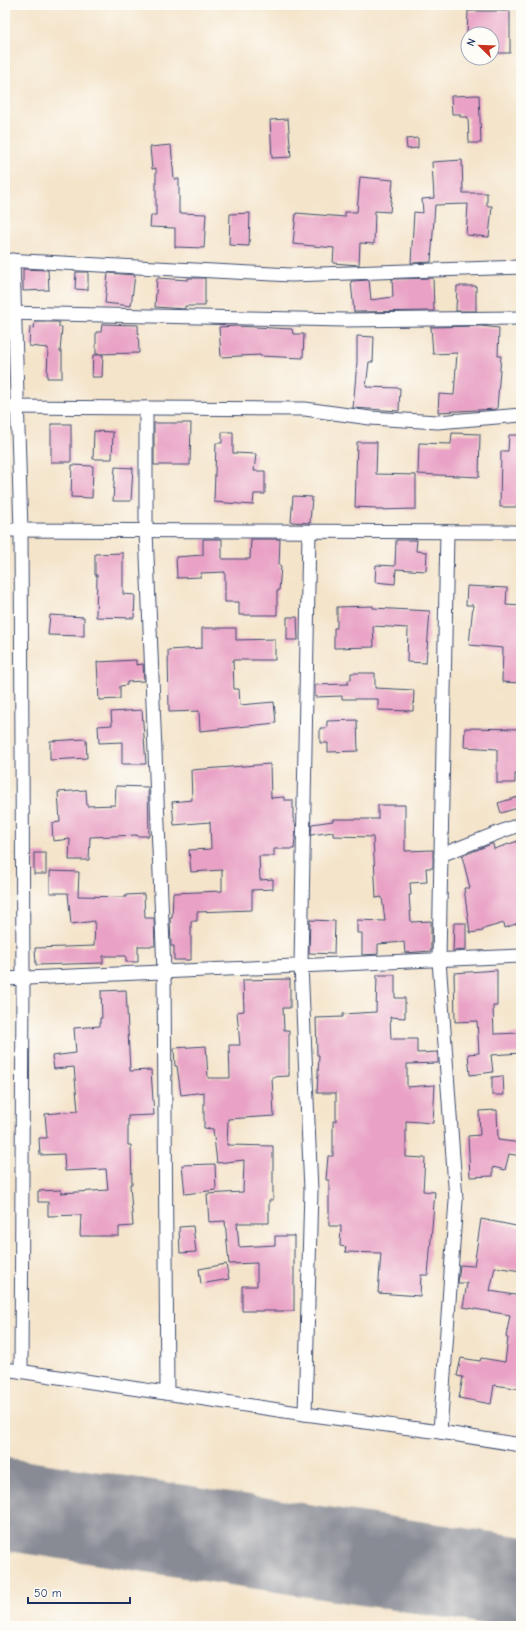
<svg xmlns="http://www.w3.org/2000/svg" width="526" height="1631" font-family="'Comic Neue',sans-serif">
	<rect width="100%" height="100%" fill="#fdfcf7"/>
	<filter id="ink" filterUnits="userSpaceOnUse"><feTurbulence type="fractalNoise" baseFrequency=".025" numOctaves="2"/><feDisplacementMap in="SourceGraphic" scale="8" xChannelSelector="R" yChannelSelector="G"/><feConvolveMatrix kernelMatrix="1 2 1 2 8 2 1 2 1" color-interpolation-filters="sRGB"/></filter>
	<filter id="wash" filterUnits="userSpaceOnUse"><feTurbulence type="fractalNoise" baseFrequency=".012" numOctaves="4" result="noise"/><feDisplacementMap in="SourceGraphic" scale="16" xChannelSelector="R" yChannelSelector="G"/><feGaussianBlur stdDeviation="0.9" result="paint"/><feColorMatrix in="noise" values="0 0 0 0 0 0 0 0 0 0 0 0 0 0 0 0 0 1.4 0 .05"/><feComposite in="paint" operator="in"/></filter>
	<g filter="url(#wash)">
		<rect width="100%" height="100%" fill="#f4e4ca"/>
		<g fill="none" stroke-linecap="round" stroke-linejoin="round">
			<!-- runway -->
			<path stroke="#888a94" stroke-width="92" d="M5,1504L521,1583"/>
		</g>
		<g id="blocks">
			<!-- building -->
			<g fill="#e9a2c5">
				<path d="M468,11H510V53H492V34H467Z"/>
				<path d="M479,95L481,143H469L468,117H460V114H452L451,96Z"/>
				<path d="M288,119L291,157L272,158L270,120Z"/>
				<path d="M418,138V148L407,149L406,139Z"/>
				<path d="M171,145L174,179H179V213L206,214L204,248L175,247V228L150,227L151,215H156V168L152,169L150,147Z"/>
				<path d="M462,160L463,193H487V206H492L489,237L466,235L468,204L435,205L431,262L411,263L414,212L423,213L422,199L434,198L432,162Z"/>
				<path d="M360,177L393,180L390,212L375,211L374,244L360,243L359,265L333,263L334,248L293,244L296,213L345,217V212H357Z"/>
				<path d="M250,213L249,246L229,245L230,214Z"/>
				<path d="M23,269L48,270L49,290L23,291Z"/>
				<path d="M76,272H88V290L75,289Z"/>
				<path d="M108,273L135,275L131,306L105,303Z"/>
				<path d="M157,278L188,280V278H205V306H185V309L155,307Z"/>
				<path d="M433,278L434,311L354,312L351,281L369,280L371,300L393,297L392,279Z"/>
				<path d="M457,286H476V311H456Z"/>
				<path d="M35,322H59V327H62L60,352H62V378H47L48,348L29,346L30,327L34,328Z"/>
				<path d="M102,324L138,325L139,353L96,354V332H101Z"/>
				<path d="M236,326L292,329L293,334H304L303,358L260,356V355L221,357L219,327Z"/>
				<path d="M481,326L499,328L498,356H501L497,409L438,412L439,394L454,395L457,353L433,354L431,327Z"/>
				<path d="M357,336L374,337L373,362H369L366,387L400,388L399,411L353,408L357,362Z"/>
				<path d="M93,355H103L102,377H92Z"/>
				<path d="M154,423H191L190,465H154Z"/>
				<rect x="51" y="424" width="20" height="38"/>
				<path d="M94,431L113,432L112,459H93Z"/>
				<path d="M222,432H233V453L256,454L254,471H265V494H254L253,505L214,502L216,443H222Z"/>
				<path d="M452,433L480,434L479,477L418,474L419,443L451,444Z"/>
				<path d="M509,435H521L519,507H500L501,451H508Z"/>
				<path d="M357,442H377L376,474L416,475V509L376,510V508L355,507Z"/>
				<path d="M72,465L93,466L92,498L71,497Z"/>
				<path d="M115,467L133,468L131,501H113Z"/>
				<path d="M293,496L312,497L310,523L291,522Z"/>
				<path d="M203,539H222V559H250L251,539H280L279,566H281L279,591H277V615H239V602H225V572L201,573V577L177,578L176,557L203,555Z"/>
				<path d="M396,540H417L416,551L427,552L426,571L396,569L395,584L375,582L376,565L395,566Z"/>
				<path d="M123,553V594L135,595L134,618L96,617L97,575H95V554Z"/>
				<path d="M467,586L507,588L506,605L521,606V683L502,682L503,648L469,645L473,605H466Z"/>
				<path d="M373,606V608L430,611L426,663L407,662L408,628L373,626L374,647L334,648V628H337V607Z"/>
				<path d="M50,615L84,617V636L48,635Z"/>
				<path d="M287,617H297L298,640H287Z"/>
				<path d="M202,628H236V640L275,639V660H233L234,689H239L240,705L274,702L276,723L200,731L199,711L169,712L168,650L202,648Z"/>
				<path d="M136,660V665L143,664L144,681L127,682V685L120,686V699L99,700L97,662Z"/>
				<path d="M351,673H375V688L414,690L413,711L378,710V699H342V696L315,697V685L348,684V680H351Z"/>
				<path d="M142,710L146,764H122V742L99,743L98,726L112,725L111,712Z"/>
				<path d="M357,720L358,751L328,752V743H320V728H327V721Z"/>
				<path d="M465,728L521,729V774H515V783H497V749L464,747Z"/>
				<path d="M86,739L87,758L50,760V741Z"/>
				<path d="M270,764L271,798L284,797V800H293V818L296,826L294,849H274V856H259L260,880L273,879V889L252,890V910L197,912V921H191V960H174V946H171L170,918H172L173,893L222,891V870L191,872L189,850L211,849L210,822L174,825L172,802L192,800L191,770Z"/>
				<path d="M116,786L148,787L149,836H137V835L90,837L89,860H69L70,839L53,841L52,823L60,822L58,792L86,790L87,806L115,805Z"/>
				<path d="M518,797L521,807L501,813L498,803Z"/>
				<path d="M378,805H405V851L433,850V868H426L427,882L410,883L411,895H409L411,922L431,921V951L405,953L404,942L378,944V954L362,955V933H357V920L385,921L382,897L376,898L373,837L333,836V832L311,835L312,824L333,821V819H378Z"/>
				<path d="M521,840V922L505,928L504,923L483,929V931L470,933L464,888H470L462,856L491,844H493L494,849Z"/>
				<rect x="34" y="853" width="12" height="21"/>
				<path d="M50,871L79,872L78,896L126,897V895L144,894L145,918H154L155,946H138V962H126V956H103V963L36,965L35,948L94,946L95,921L71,924L68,893H50Z"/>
				<path d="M310,920L335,921L334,954L309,953Z"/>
				<path d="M454,923H466V950L453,951Z"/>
				<path d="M497,970V1006H493L494,1034L520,1033L521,1053L491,1055L493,1072L470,1075L468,1054L479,1053L477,1021L455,1022L454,973Z"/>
				<path d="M377,975H395V998H405V1018L390,1017L391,1039H417V1053L438,1052V1063L407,1064V1087L435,1085L433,1123L406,1121V1157L425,1158L423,1191L435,1192L428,1275H421L420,1296L378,1293L381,1253L345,1252L346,1247L340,1246L341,1226H329V1180H326L328,1156H333V1121H336V1093H317L319,1055H317L316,1018L343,1017V1014L376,1012Z"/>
				<path d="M290,979V1008H283L284,1030H289V1076L272,1077L274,1116L228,1119L227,1145L273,1146V1200H269V1223H237L239,1247L275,1245V1236H294V1311H242V1286H257V1263L229,1264L225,1221L209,1222L207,1194L243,1192L244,1160L217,1163L213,1129L204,1128V1092L181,1095L177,1066H175L174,1048L206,1046L208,1078H230L229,1045H240L237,1012L244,1011L243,980Z"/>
				<path d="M126,990L130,1071L151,1070L154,1115L128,1116V1145H131L132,1184H130L133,1226L119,1227V1236H80L81,1215L48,1216V1202H38V1191L61,1190V1193L108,1190L106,1169L65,1171L64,1154L40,1155L39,1138H47L45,1114L78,1111L74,1067L54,1069L52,1056L76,1053L74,1028L100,1026V1018H102L101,991Z"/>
				<path d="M503,1076L504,1095H492V1077Z"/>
				<path d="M497,1110L498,1140L521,1143V1156L509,1154L505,1170L493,1167V1176L470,1177L468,1136L480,1135L479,1111Z"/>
				<path d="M215,1164L216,1190L185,1194L182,1165Z"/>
				<path d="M481,1219L521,1227V1271L495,1267L490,1291L521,1296V1389L494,1385L491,1404L459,1398L463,1377L457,1376L461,1358L480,1361L481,1358L505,1362L508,1338L506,1337L510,1315L463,1307L467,1283H458L460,1265L474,1266Z"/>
				<path d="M193,1226L196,1252L180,1253L179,1227Z"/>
				<path d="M226,1264L229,1279L201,1284L199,1269Z"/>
			</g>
		</g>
	</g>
	<g filter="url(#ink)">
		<use href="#blocks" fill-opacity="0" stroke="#3c4a6e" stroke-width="1"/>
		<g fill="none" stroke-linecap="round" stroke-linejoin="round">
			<!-- minor casing -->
			<g stroke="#3c4a6e" stroke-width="15">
				<g id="minor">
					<path d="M5,260L291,275L521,267"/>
					<path d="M13,260L21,531L23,978L21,1371"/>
					<path d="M5,313L345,320L521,318"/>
					<path d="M5,407L305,409L370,418L438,422L521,415"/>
					<path d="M146,408V531L164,971L167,1393"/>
					<path d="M5,530L521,532"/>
					<path d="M441,855L521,824"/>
					<path d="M5,979L521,956"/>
					<path d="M5,1369L305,1414L440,1432L521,1445"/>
					<path d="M305,1414L311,1190L301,965L309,532"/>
					<path d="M440,1432L456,1200L439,960L447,532"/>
				</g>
			</g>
			<!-- minor -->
			<use href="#minor" stroke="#fff" stroke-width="13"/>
		</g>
	</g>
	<!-- margin -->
	<rect width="526" height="1631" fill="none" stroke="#fdfcf7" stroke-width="20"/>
	<!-- north arrow -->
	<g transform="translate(480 46) rotate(293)"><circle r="19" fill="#fdfcf7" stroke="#a3aaba"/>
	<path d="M0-3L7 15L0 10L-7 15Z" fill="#c8321e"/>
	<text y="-6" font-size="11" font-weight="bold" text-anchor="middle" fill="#1b2f5e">N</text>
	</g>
	<!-- scale -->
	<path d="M28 1597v6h102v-6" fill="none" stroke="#1b2f5e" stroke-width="2"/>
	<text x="34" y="1597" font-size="12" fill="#1b2f5e" stroke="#fdfcf7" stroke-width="3" paint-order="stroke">50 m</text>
</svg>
